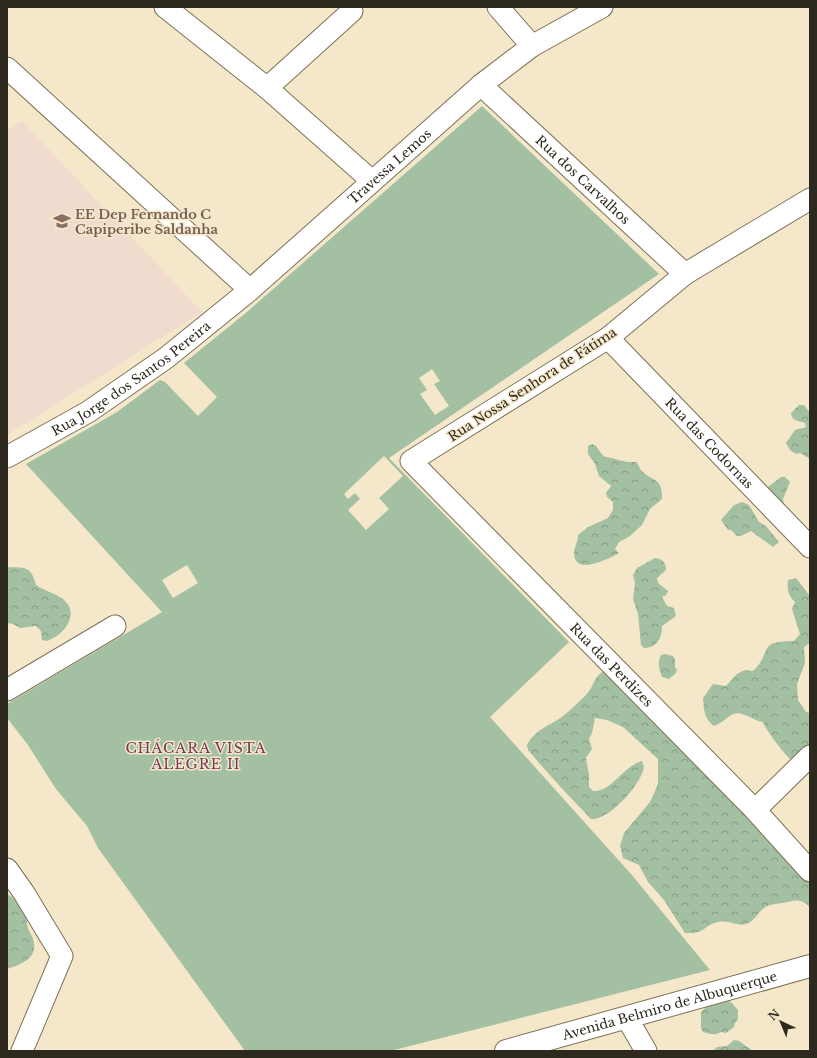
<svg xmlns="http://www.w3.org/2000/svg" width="817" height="1058" font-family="'Libre Baskerville',serif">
	<defs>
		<pattern id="forest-crowns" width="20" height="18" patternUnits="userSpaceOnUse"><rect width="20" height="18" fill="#a3c0a2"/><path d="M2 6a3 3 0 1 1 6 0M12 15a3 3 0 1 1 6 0" fill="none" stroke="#859c83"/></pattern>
	</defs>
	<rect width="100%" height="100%" fill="#f5e8ca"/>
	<!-- education -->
	<path fill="#f1dace" d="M22,121L202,312L7,435V131Z"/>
	<!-- green -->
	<path fill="#a3c0a2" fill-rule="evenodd" d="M482,106L659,274L389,458L569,642L490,717L631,874L710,970L390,1051H245L98,848L87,826L56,789L28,745L7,718V704L162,612L26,464L117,412L160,380L165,382L198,416L217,397L184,363L247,312ZM432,369L440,381L434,384L449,406L435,415L420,394L427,390L419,378ZM384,456L403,476L379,498L389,509L366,530L348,510L360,499L355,493L348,499L344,494ZM187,565L198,583L173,598L162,580Z"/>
	<!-- forest -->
	<g fill="url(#forest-crowns)">
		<path d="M799,405H804L810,413V459L800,453L796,454L790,450L786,443L795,430L806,427L805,423C798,421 792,421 791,413Z"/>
		<path d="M592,444L596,446L603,456L627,462H636C638,464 639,467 641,470C652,482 663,477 662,499L650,509L642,525L630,536L619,542L615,549L619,553C610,558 574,577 574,553C574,547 578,542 578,535L588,527L608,518L613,510V502L607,497L606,493L611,486L599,476L595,464L588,454V446Z"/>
		<path d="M781,477H785L790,482L783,499L785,508L765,489Z"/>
		<path d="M742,502L749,505L759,522L766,526L779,542L773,547L751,531L741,536H737L731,530H728L721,520L734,505Z"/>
		<path d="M655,558C663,559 666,563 666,570L657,578L658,583L668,591L666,595L662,597L667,606L674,608L676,616L662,626C662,638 657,648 644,648L641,645L638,614L633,599L635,583L633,575L637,568Z"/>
		<path d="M7,567C25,568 31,565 36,585C43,590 51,592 58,596C83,609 67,635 46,641L42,640L41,631L36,626L20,628L13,624L7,623Z"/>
		<path d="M796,578L810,596V643L804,647L805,663L797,684L798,700L806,712L810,713V746L801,754L791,760C785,755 765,729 763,722C754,721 742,710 733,714C726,718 722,723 714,726C704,719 704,710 703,698L713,684L726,686L737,674L745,670L753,671C773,652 756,641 794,641L800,634L792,609L795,602C788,595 787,590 788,580Z"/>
		<path d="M665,654L673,656L675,659V667L677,670L675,674L669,679L662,677C659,669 657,663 661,655Z"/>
		<path d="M604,671L634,697L807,880L810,883V907C800,897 794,901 782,903C776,904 769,904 764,908C757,913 755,921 746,924C737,927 728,919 719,922C702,925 708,934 685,933L664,900L648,882L639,865L623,858L620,846L624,833L650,802L656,789L658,783V759L623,727L607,720L595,718L592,733L589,739L592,749L586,758L589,775V787L593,791C612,792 623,766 642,761L644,767C642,783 609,821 591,819C569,796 548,774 528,750L527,745C535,729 550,726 563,716C571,710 578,702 586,695C595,685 593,677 604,671Z"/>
		<path d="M7,894C14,899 25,903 26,913C27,918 26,923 28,928C29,932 32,935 33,939C39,958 22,964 7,969Z"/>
		<path d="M728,999L738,1010V1019L735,1023L734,1027L726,1033L721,1032C715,1036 710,1034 703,1032L701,1028V1012L708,1005Z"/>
		<path d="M734,1040L739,1041L753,1051H704H713L717,1047L727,1046Z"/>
	</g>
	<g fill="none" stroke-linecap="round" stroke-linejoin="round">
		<!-- minor casing -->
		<g stroke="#7d7157" stroke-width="23">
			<g id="minor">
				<path d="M165,7L267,88"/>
				<path d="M498,7L532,46"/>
				<path d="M352,11L267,88L372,181"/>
				<path d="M7,68L250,290"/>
				<path id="s1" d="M481,85L685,274"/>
				<path id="s2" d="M810,199L685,274L608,338L411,461L755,810L810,871"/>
				<path id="s3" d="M608,338L810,547"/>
				<path id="s4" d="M7,457L88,412L166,358L250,290L481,85L532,46L602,7"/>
				<path d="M7,690L115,626"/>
				<path d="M755,810L810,756"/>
				<path d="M7,869L24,893L62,956L22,1051"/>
				<path d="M627,1018L646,1051"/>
			</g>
		</g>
		<!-- major casing -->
		<g stroke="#7d7157" stroke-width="24">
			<g id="major">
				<path id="s5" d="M506,1051L810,966"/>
			</g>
		</g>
		<!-- minor -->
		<use href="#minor" stroke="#fff" stroke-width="21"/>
		<!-- major -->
		<use href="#major" stroke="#fff" stroke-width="22"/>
	</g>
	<!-- icons -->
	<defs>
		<g id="school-bare" transform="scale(1.38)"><path d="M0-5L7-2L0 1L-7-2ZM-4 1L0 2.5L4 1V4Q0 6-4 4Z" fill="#8d6e63" stroke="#f5e8ca" stroke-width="2.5" paint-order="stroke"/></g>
	</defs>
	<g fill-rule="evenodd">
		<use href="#school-bare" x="62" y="221"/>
	</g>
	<g text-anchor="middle" stroke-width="3" stroke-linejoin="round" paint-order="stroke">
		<!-- street labels -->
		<g font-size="13" fill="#2e291e" stroke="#f5e8ca">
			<text dy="5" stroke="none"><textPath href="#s4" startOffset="482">Travessa Lemos</textPath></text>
			<text dy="5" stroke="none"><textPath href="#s1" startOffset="139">Rua dos Carvalhos</textPath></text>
			<text dy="5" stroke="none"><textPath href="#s4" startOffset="147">Rua Jorge dos Santos Pereira</textPath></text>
			<text transform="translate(532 384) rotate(-33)" y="5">Rua Nossa Senhora de Fátima</text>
			<text dy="5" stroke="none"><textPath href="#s3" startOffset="146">Rua das Codornas</textPath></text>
			<text dy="5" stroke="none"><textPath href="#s2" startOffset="764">Rua das Perdizes</textPath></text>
			<text dy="5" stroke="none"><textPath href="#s5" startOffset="170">Avenida Belmiro de Albuquerque</textPath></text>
		</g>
		<!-- education labels -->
		<g font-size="13" font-weight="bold" fill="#785e54" stroke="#f5e8ca" text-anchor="start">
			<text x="75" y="219">EE Dep Fernando C<tspan x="75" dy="15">Capiperibe Saldanha</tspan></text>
		</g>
		<!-- neighbourhood labels -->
		<g font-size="14" letter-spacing="1" fill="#76375c" stroke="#f5e8ca">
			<text x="196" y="753">CHÁCARA VISTA<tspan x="196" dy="16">ALEGRE II</tspan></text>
		</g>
	</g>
	<!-- border -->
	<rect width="817" height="1058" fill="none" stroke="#2e291e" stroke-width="16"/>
	<!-- north arrow -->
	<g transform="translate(781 1022) rotate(316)" stroke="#f5e8ca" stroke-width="3" paint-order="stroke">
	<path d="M0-3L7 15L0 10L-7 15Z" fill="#2e291e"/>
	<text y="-6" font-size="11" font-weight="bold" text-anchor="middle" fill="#2e291e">N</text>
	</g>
</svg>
